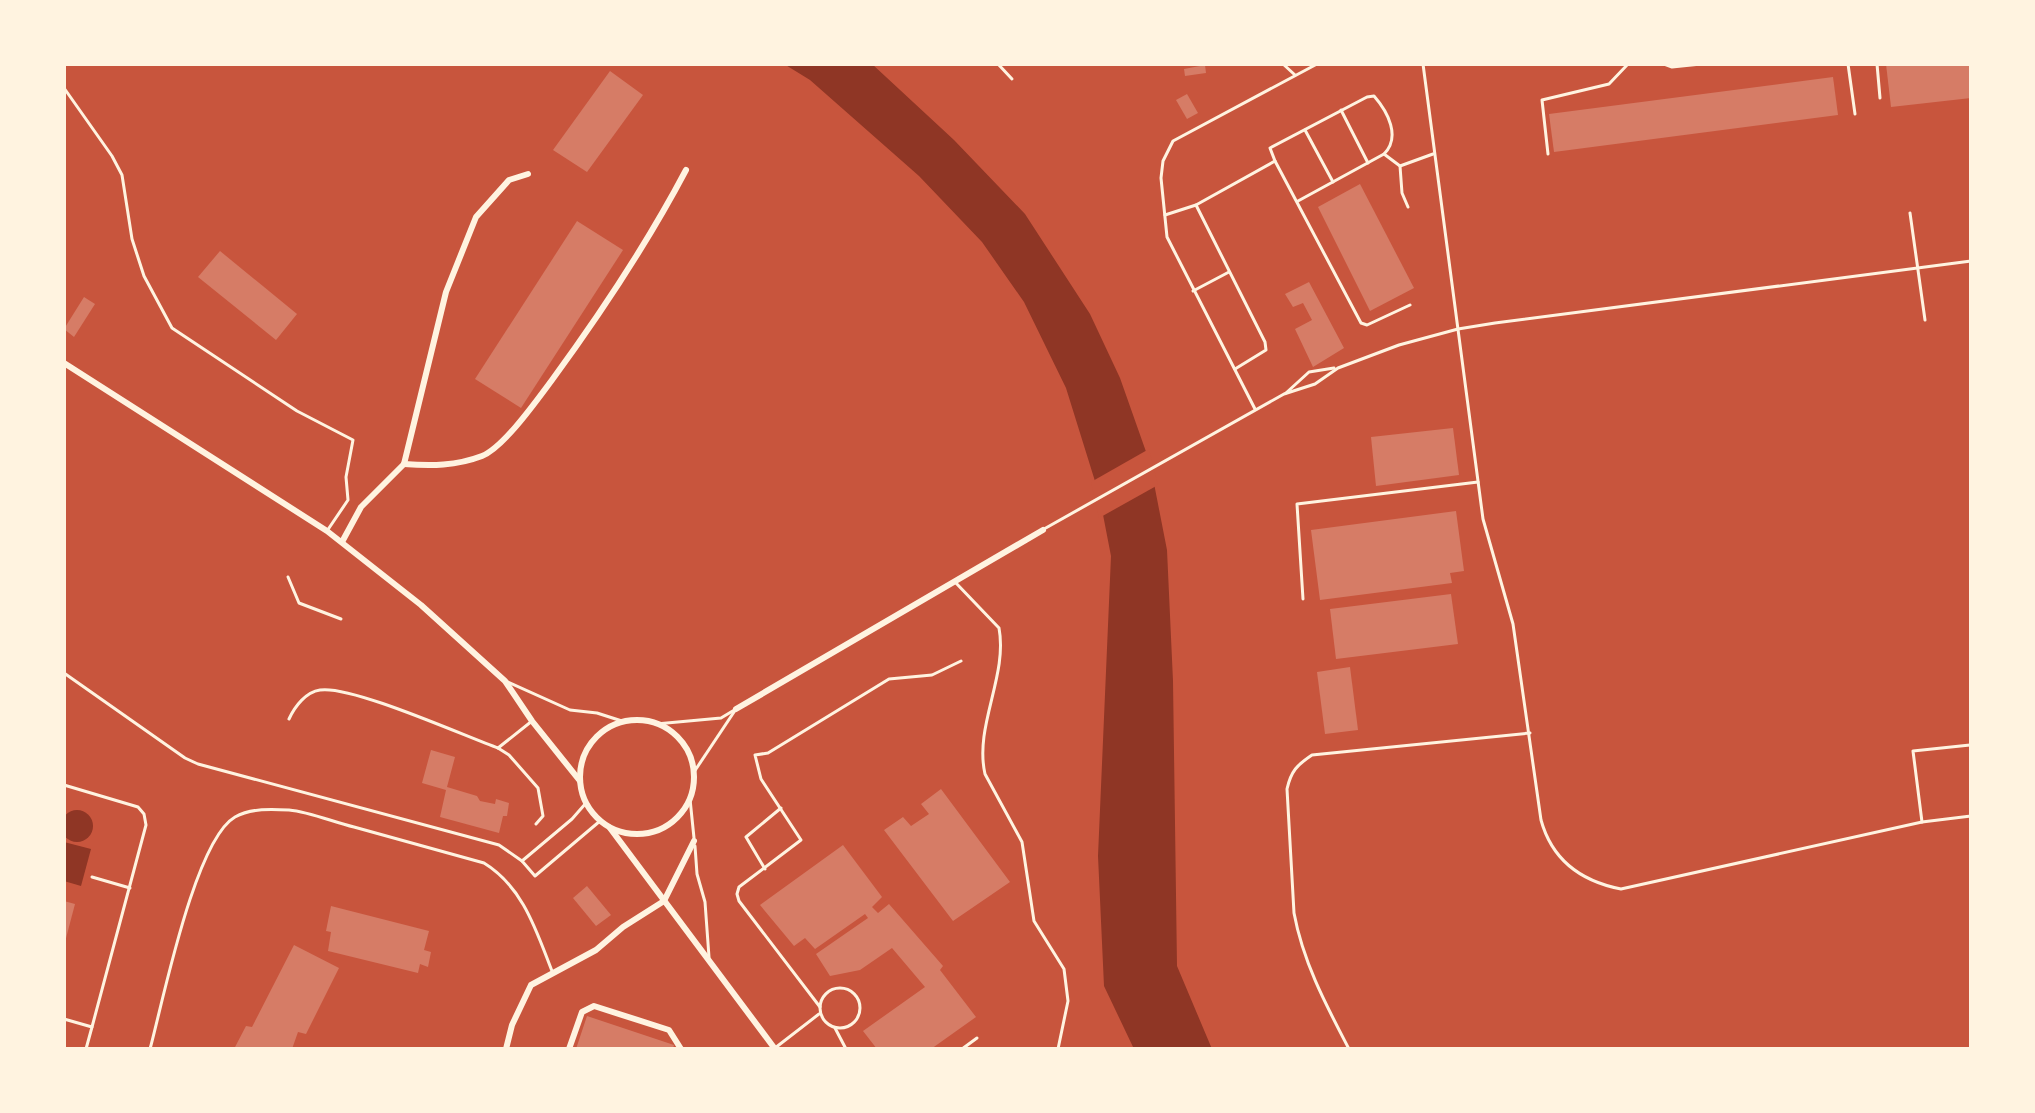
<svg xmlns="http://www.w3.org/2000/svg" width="2035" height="1113" font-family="'Source Serif 4',serif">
	<rect width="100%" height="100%" fill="#c8553d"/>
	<!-- water -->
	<g fill="#8f3625">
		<path d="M784,64H872L954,140L1025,214L1090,314L1120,378L1150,463L1167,550L1173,681L1177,966L1212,1049H1134L1104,986L1098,856L1111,556L1099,494L1066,388L1024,302L982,242L919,176L810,80Z"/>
		<circle cx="77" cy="826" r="16"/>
		<path d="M64,842L91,849L81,886L64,881Z"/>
	</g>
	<!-- pier -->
	<path fill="#c8553d" d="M1149,449L1158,485L1099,518L1091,482Z"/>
	<!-- building -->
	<g fill="#d67c66">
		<path d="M1886,64H1971V98L1891,107Z"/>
		<path d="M1205,65L1206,73L1185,76L1184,69Z"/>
		<path d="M610,71L643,95L587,172L553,150Z"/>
		<path d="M1833,77L1838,115L1554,152L1549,114Z"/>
		<path d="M1187,94L1198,113L1187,119L1176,100Z"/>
		<path d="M1360,184L1414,288L1370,311L1318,207Z"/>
		<path d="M577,221L623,250L521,408L475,379Z"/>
		<path d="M220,251L297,314L276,340L198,277Z"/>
		<path d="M1309,282L1344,348L1313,367L1295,329L1312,320L1303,303L1293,307L1285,294Z"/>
		<path d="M84,297L95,304L74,337L64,329Z"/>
		<path d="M1453,428L1459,475L1376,486L1371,437Z"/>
		<path d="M1456,511L1464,571L1450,573L1452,583L1320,600L1311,530Z"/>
		<path d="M1451,594L1458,644L1336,659L1330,609Z"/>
		<path d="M1350,667L1358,730L1325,734L1317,672Z"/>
		<path d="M431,750L455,757L447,787L477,796L480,801L495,804L496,799L509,803L507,816H503L499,833L440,817L446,790L422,783Z"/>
		<path d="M941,789L1010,882L953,921L884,830L903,817L911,826L929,814L921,804Z"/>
		<path d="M843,845L882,897L872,907L878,913L889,904L943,966L940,970L976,1017L931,1049H877L863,1031L925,987L892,948L860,970L830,976L816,954L868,918L865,914L815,949L805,938L794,946L760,905Z"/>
		<path d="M587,886L611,915L596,926L573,898Z"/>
		<path d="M64,901L75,904L65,942L64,941Z"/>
		<path d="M331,906L429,931L424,950L431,952L428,967L420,964L418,973L328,951L331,932L326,931Z"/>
		<path d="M294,945L339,968L306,1034L298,1032L292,1049H234L246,1026L252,1027Z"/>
		<path d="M587,1016L674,1045L673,1049H576Z"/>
	</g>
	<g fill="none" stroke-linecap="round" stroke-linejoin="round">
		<!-- path -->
		<g stroke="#fff3e0" stroke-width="3">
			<path d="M1664,64L1672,67L1701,64"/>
			<path d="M1848,64L1855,114"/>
			<path d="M1877,64L1880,98"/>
			<path d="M1548,154L1542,100L1609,84L1628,64"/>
			<path d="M288,577L299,603L341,619"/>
		</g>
		<!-- service -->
		<g stroke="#fff3e0" stroke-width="3">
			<path d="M998,64L1012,79"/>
			<path d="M1283,64L1295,75"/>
			<path d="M1423,64L1483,519L1513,624L1541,820C1552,860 1580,881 1621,889L1922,822L1971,816"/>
			<path d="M64,88L112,156L122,175L132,239L144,276L172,328L297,411L353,440L346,477L348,500L327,531"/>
			<path d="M1341,110L1368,163"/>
			<path d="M1305,130L1333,182"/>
			<path d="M1384,154L1400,166L1433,154"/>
			<path d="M1275,161L1270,148L1367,97L1374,96C1388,112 1401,137 1384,154L1298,201"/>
			<path d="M1400,166L1402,193L1408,207"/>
			<path d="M1196,205L1265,342L1266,350L1235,369"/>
			<path d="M1910,213L1925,320"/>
			<path d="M1165,215L1196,205L1275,161L1361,323L1367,325L1410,305"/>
			<path d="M1193,291L1229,272"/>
			<path d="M1286,393L1309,372L1334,368"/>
			<path d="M1255,409L1167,237L1161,178L1163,161L1173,141L1317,64"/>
			<path d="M1044,529L1284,394L1315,384L1338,368L1399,345L1458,329L1495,323L1971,261"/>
			<path d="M955,582L999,628C1008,676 974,726 985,774L1022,842L1034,921L1064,969L1068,1001L1058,1049"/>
			<path d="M1303,599L1297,504L1478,482"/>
			<path d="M64,673L185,758L198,764L499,845L522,861L535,876L600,821"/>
			<path d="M508,682L570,710L597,713L625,722"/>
			<path d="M289,719C295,706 306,692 320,690C351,685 462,735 498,748L509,755L538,788L543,816L536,824"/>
			<path d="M656,724L721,718L736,709"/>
			<path d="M498,748L532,721"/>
			<path d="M694,772L734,712"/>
			<path d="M64,785L138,807L144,814L146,825L92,1027"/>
			<path d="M690,799L694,838"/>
			<path d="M1922,822L1913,751L1970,745"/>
			<path d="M695,846L697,874L705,902L709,957"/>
			<path d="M522,861L572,819L586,803"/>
			<path d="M765,869L746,837L781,808"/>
			<path d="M92,877L130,888"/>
			<circle cx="840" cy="1008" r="20"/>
			<path d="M820,1007L739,901L737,894L739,887L801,840L761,779L755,755L768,753L889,679L932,675L961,661"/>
			<path d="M64,1019L92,1027L86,1049"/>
			<path d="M835,1028L846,1049"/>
			<path d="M775,1048L819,1014"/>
			<path d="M150,1049C163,1001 195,840 235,817C251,808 272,809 289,810C310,812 333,822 354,827C397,839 441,851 484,863C523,887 536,930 552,971"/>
			<path d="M962,1049L977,1038"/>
			<path d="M1349,1049C1326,1005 1303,962 1294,913L1287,789C1291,771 1297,765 1312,755L1530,733"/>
		</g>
		<!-- minor -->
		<g stroke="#fff3e0" stroke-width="6">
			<path d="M64,363L327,531L421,605L505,681L532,721L580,781"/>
			<path d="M404,464C431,466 456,466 482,456C504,447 537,400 552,380C601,313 647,244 686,170"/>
			<path d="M342,542L361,507L404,464L446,292L476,217L509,180L528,174"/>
			<path d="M736,709L1043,530"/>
			<circle cx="637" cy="777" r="57"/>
			<path d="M610,828L775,1049"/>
			<path d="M506,1049L512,1025L531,985L596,950L623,927L664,901L694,841"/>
			<path d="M569,1049L582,1012L594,1006L669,1030L681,1049"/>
		</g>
	</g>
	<!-- border -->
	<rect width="2035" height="1113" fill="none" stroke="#fff3e0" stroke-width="132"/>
</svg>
